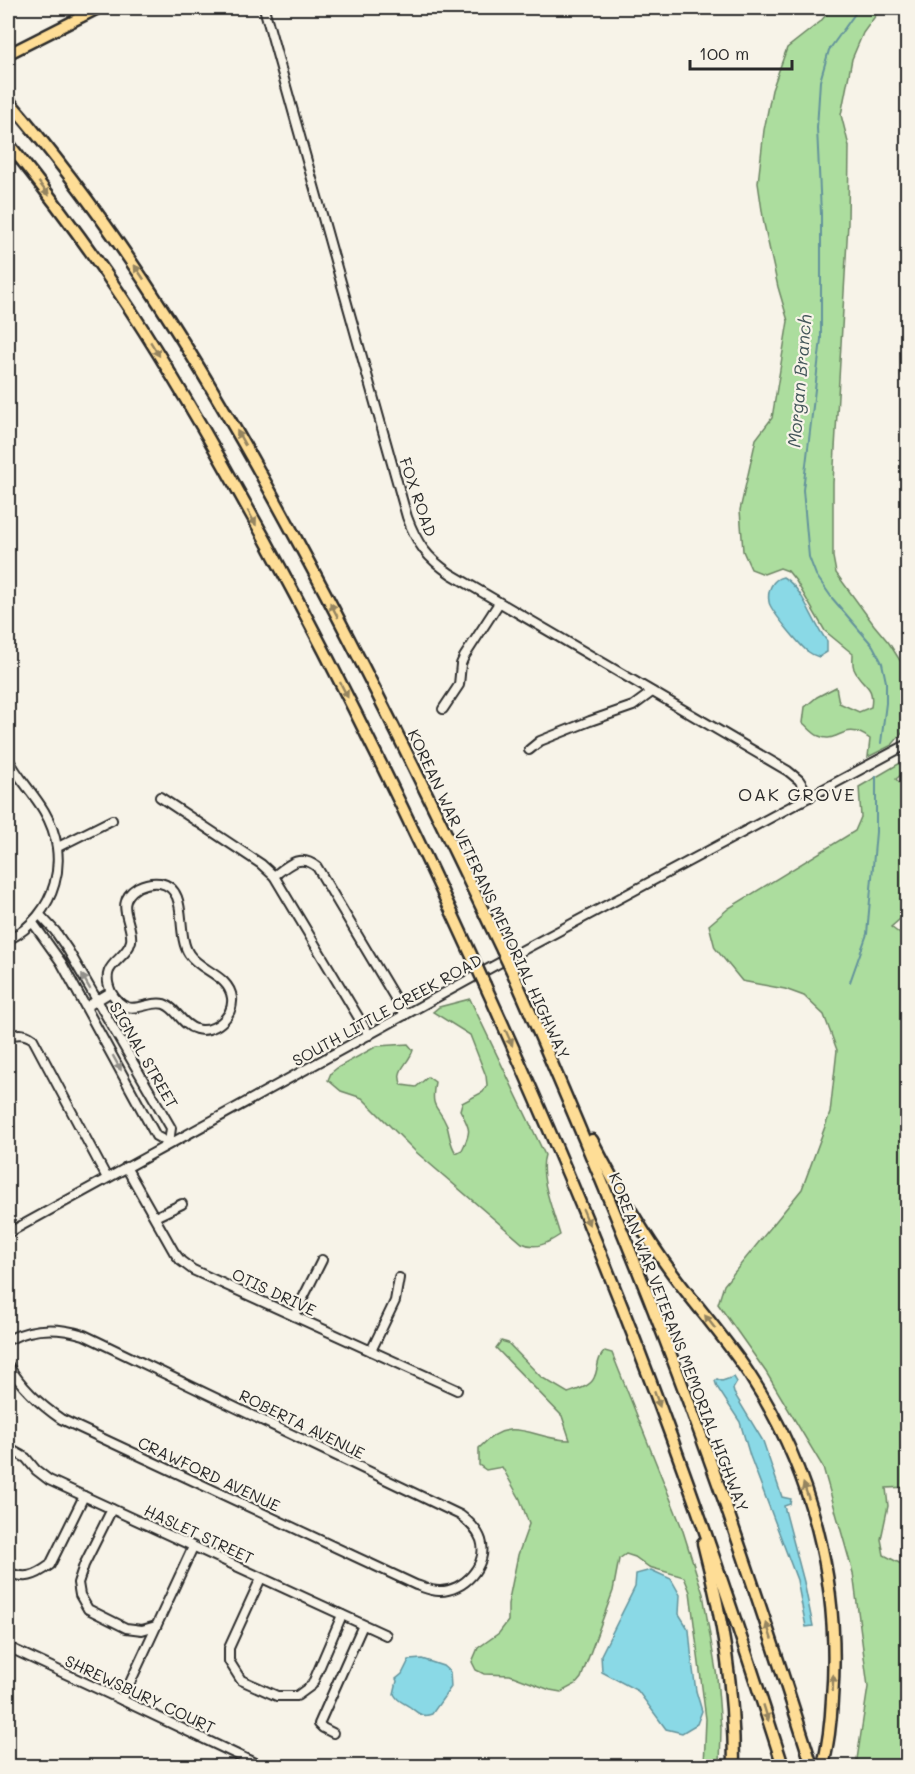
<svg xmlns="http://www.w3.org/2000/svg" width="915" height="1774" font-family="Mali,sans-serif">
	<rect width="100%" height="100%" fill="#f7f3e8"/>
	<filter id="ink" filterUnits="userSpaceOnUse"><feTurbulence type="fractalNoise" baseFrequency=".0167" numOctaves="2"/><feDisplacementMap in="SourceGraphic" scale="12" xChannelSelector="R" yChannelSelector="G"/><feConvolveMatrix kernelMatrix="1 2 1 2 8 2 1 2 1" color-interpolation-filters="sRGB"/></filter>
	<g filter="url(#ink)">
		<!-- green -->
		<g fill="#acdd9e" stroke="#6c8464" stroke-width="1.5">
			<path d="M832,8H881L863,33L852,59L841,115L849,146L848,223L833,483V557L836,573L874,625L889,643L901,662L903,732L892,745L868,757L870,739C844,719 838,745 819,736C813,734 808,727 803,723L805,707L817,697L836,687L839,703L859,712L871,707C875,684 862,687 854,669C852,664 853,659 853,654L825,631L796,581L788,571L780,568L764,574L751,569L743,551L740,510L756,439L772,418L788,321L778,287L764,224L758,183L764,130L772,90L787,48L820,22Z"/>
			<path d="M907,759V770L896,779L907,791V913L891,927L908,940V1487L886,1488L888,1506L881,1539L884,1555L907,1567V1766H856L868,1687L853,1573L823,1467L766,1372L718,1304L724,1285L802,1189L830,1113L837,1050L824,1015L804,996L785,989L742,981L715,948L709,925L729,908L855,831L861,817L859,787Z"/>
			<path d="M470,999L545,1155C538,1175 554,1214 560,1235C548,1243 536,1250 522,1243L416,1152L362,1098L341,1091L328,1080L331,1073L337,1068L377,1046L408,1044L413,1050C409,1064 394,1070 402,1085L416,1087L428,1077L435,1082C430,1111 438,1104 447,1126C450,1136 450,1145 456,1153L462,1150C472,1130 470,1129 460,1110L462,1103L483,1092L487,1085L486,1076L470,1035L433,1012L439,1007Z"/>
			<path d="M501,1341L508,1343L541,1377L568,1393C576,1390 590,1387 594,1378C599,1368 596,1359 605,1351L612,1353L682,1528L703,1594L717,1677L721,1729L720,1766H704L706,1719L690,1592L684,1577L649,1567L635,1557L626,1554L619,1559L613,1591L581,1678L576,1684L561,1692L550,1690L510,1675L484,1674L476,1670L472,1662L478,1648L499,1633L508,1621V1604L518,1555L529,1524L520,1499L502,1467L486,1470L479,1465V1448C512,1412 532,1440 570,1440L562,1416L496,1348Z"/>
		</g>
		<!-- water -->
		<g fill="#8ad9e6" stroke="#64939b" stroke-width="1.5">
			<path d="M783,577C805,590 811,621 827,641V652L819,657C815,656 811,654 807,651C800,645 770,610 769,602C767,591 772,579 783,577Z"/>
			<path d="M734,1377L737,1382L733,1389L734,1393L763,1441L782,1497L791,1499L790,1504L784,1506L804,1582L813,1626L806,1627L797,1580L750,1456L740,1422L717,1387L715,1381L717,1379L722,1381Z"/>
			<path d="M651,1570L671,1579L680,1595L679,1614L689,1630L692,1662L696,1691L702,1711L697,1724L682,1733L666,1729L638,1691L602,1672L601,1655L635,1587L636,1574Z"/>
			<path d="M422,1659L443,1666L450,1672L451,1687L432,1714C422,1718 418,1713 410,1707C403,1702 398,1702 394,1694L397,1681L396,1679L402,1674L409,1660Z"/>
		</g>
		<g fill="none" stroke-linecap="round" stroke-linejoin="round">
			<!-- stream -->
			<g stroke="#64939b" stroke-width="2">
				<path d="M859,8L829,50L820,81L817,128L821,213V339L803,490L809,557L816,575L832,598L873,646L882,663L886,682V703L881,743"/>
				<path d="M850,982L867,934L876,832V776"/>
			</g>
			<!-- minor casing -->
			<g stroke="#2b2b2b" stroke-width="12">
				<g id="minor">
					<path d="M264,8L407,517C417,544 427,558 451,574L788,771L799,780L810,797"/>
					<path d="M443,709L459,685L461,664L464,657L499,603"/>
					<path d="M529,750L540,741L590,721L633,706L652,692"/>
					<path d="M8,758C17,777 33,792 44,811C72,858 56,915 8,940"/>
					<path d="M160,797L261,864L274,876L369,1035"/>
					<path d="M58,847L112,820"/>
					<path d="M274,876C288,865 300,853 317,867L405,1015"/>
					<path d="M33,923L61,962L156,1136L169,1143L171,1128L68,950L55,931L40,915"/>
					<path d="M86,1007L111,992C128,1022 146,999 164,1004C177,1008 181,1025 196,1029C213,1034 234,1017 232,998C229,975 200,971 189,954C175,933 190,889 160,883C152,882 144,884 138,887C112,903 134,923 131,941C126,962 98,962 111,992"/>
					<path d="M8,1037C16,1033 25,1033 33,1039L107,1178"/>
					<path d="M126,1167L174,1252L181,1261L193,1270L457,1390"/>
					<path d="M155,1217L182,1204"/>
					<path d="M8,1233L510,957L908,744"/>
					<path d="M294,1316L322,1260"/>
					<path d="M8,1340C32,1327 58,1327 84,1335L460,1515C469,1522 477,1529 481,1540C489,1565 463,1592 439,1591C431,1591 423,1587 416,1585L61,1419C39,1404 22,1388 8,1365"/>
					<path d="M371,1351L395,1301L399,1278"/>
					<path d="M8,1448L26,1458L36,1470L49,1480L386,1635"/>
					<path d="M112,1509L84,1565L78,1583L80,1595L88,1609L126,1628L142,1630L156,1626"/>
					<path d="M8,1572C25,1580 35,1576 50,1565L84,1496"/>
					<path d="M261,1578L229,1648V1661L241,1680L277,1696H297L312,1685L342,1615"/>
					<path d="M8,1647L122,1700L261,1766"/>
					<path d="M122,1700L193,1547"/>
					<path d="M333,1733L323,1728L319,1724L363,1625"/>
				</g>
			</g>
			<!-- major casing -->
			<g stroke="#2b2b2b" stroke-width="14">
				<path id="major" d="M8,54L99,8"/>
			</g>
			<!-- highway casing -->
			<g stroke="#2b2b2b" stroke-width="15">
				<g id="highway">
					<path d="M76,8L81,16"/>
					<path d="M8,100C125,236 216,389 300,546C372,679 437,814 502,950"/>
					<path d="M8,143C56,203 103,266 144,331C188,400 227,471 266,541C341,679 410,820 475,963"/>
					<path d="M512,971C575,1115 636,1259 690,1406C734,1525 774,1646 812,1766"/>
					<path d="M485,985C539,1104 591,1225 638,1348C691,1486 738,1625 783,1766"/>
					<path d="M592,1140C616,1187 641,1231 672,1273C697,1307 726,1339 749,1374C812,1470 841,1584 832,1699C831,1721 828,1745 823,1766"/>
					<path d="M703,1543C723,1620 734,1686 734,1766"/>
				</g>
			</g>
			<!-- minor -->
			<use href="#minor" stroke="#f7f3e8" stroke-width="8"/>
			<!-- major -->
			<use href="#major" stroke="#fedd96" stroke-width="9"/>
			<!-- highway -->
			<use href="#highway" stroke="#fedd96" stroke-width="10"/>
			<!-- highway-bridge casing -->
			<g stroke="#2b2b2b" stroke-width="15" stroke-linecap="butt">
				<g id="highway-bridge">
					<path d="M502,950L512,971"/>
					<path d="M475,963L485,985"/>
				</g>
			</g>
			<!-- highway-bridge -->
			<use href="#highway-bridge" stroke="#fedd96" stroke-width="10"/>
		</g>
		<!-- one-way arrows -->
		<defs><path id="oneway-solid" d="M-6-.8H1V-3.2L6.5 0L1 3.2V.8H-6Z" transform="scale(1.5)"/></defs>
		<g fill="#948460">
			<use href="#oneway-solid" transform="translate(44 189) rotate(53)"/>
			<use href="#oneway-solid" transform="translate(139 272) rotate(-124)"/>
			<use href="#oneway-solid" transform="translate(155 349) rotate(58)"/>
			<use href="#oneway-solid" transform="translate(241 438) rotate(-119)"/>
			<use href="#oneway-solid" transform="translate(252 518) rotate(61)"/>
			<use href="#oneway-solid" transform="translate(334 610) rotate(-118)"/>
			<use href="#oneway-solid" transform="translate(344 690) rotate(63)"/>
			<use href="#oneway-solid" transform="translate(509 1038) rotate(66)"/>
			<use href="#oneway-solid" transform="translate(586 1217) rotate(68)"/>
			<use href="#oneway-solid" transform="translate(710 1322) rotate(-128)"/>
			<use href="#oneway-solid" transform="translate(657 1399) rotate(70)"/>
			<use href="#oneway-solid" transform="translate(806 1491) rotate(-109)"/>
			<use href="#oneway-solid" transform="translate(769 1631) rotate(-108)"/>
			<use href="#oneway-solid" transform="translate(833 1683) rotate(-88)"/>
			<use href="#oneway-solid" transform="translate(766 1713) rotate(73)"/>
		</g>
		<g fill="#918f8a">
			<use href="#oneway-solid" transform="translate(86 982) rotate(-120)"/>
			<use href="#oneway-solid" transform="translate(117 1063) rotate(61)"/>
		</g>
	</g>
	<g text-anchor="middle" stroke-width="4.5" stroke-linejoin="round" paint-order="stroke">
		<!-- street labels -->
		<g font-size="16" fill="#2b2b2b" stroke="#f7f3e8">
			<text transform="translate(418 497) rotate(71)" y="6">FOX ROAD</text>
			<text transform="translate(489 894) rotate(65)" y="6">KOREAN WAR VETERANS MEMORIAL HIGHWAY</text>
			<text transform="translate(387 1010) rotate(-29)" y="6">SOUTH LITTLE CREEK ROAD</text>
			<text transform="translate(144 1055) rotate(60)" y="6">SIGNAL STREET</text>
			<text transform="translate(274 1292) rotate(25)" y="6">OTIS DRIVE</text>
			<text transform="translate(679 1342) rotate(69)" y="6">KOREAN WAR VETERANS MEMORIAL HIGHWAY</text>
			<text transform="translate(302 1424) rotate(26)" y="6">ROBERTA AVENUE</text>
			<text transform="translate(209 1474) rotate(25)" y="6">CRAWFORD AVENUE</text>
			<text transform="translate(199 1534) rotate(25)" y="6">HASLET STREET</text>
			<text transform="translate(140 1694) rotate(25)" y="6">SHREWSBURY COURT</text>
		</g>
		<!-- water labels -->
		<g font-size="18" font-style="italic" fill="#43565a" stroke="#f7f3e8">
			<text transform="translate(800 381) rotate(-85)" y="6">Morgan Branch</text>
		</g>
		<!-- neighbourhood labels -->
		<g font-size="18" letter-spacing="1.5" fill="#2b2b2b" stroke="#f7f3e8">
			<text x="797" y="801">OAK GROVE</text>
		</g>
	</g>
	<!-- margin -->
	<rect width="915" height="1774" fill="none" stroke="#f7f3e8" stroke-width="30"/>
	<rect x="15" y="15" width="885" height="1744" fill="none" stroke="#2b2b2b" stroke-width="2" filter="url(#ink)"/>
	<!-- scale -->
	<path d="M690 60v9h102v-9" fill="none" stroke="#2b2b2b" stroke-width="3"/>
	<text x="699" y="60" font-size="18" fill="#2b2b2b" stroke="#f7f3e8" stroke-width="4.5" paint-order="stroke">100 m</text>
</svg>
